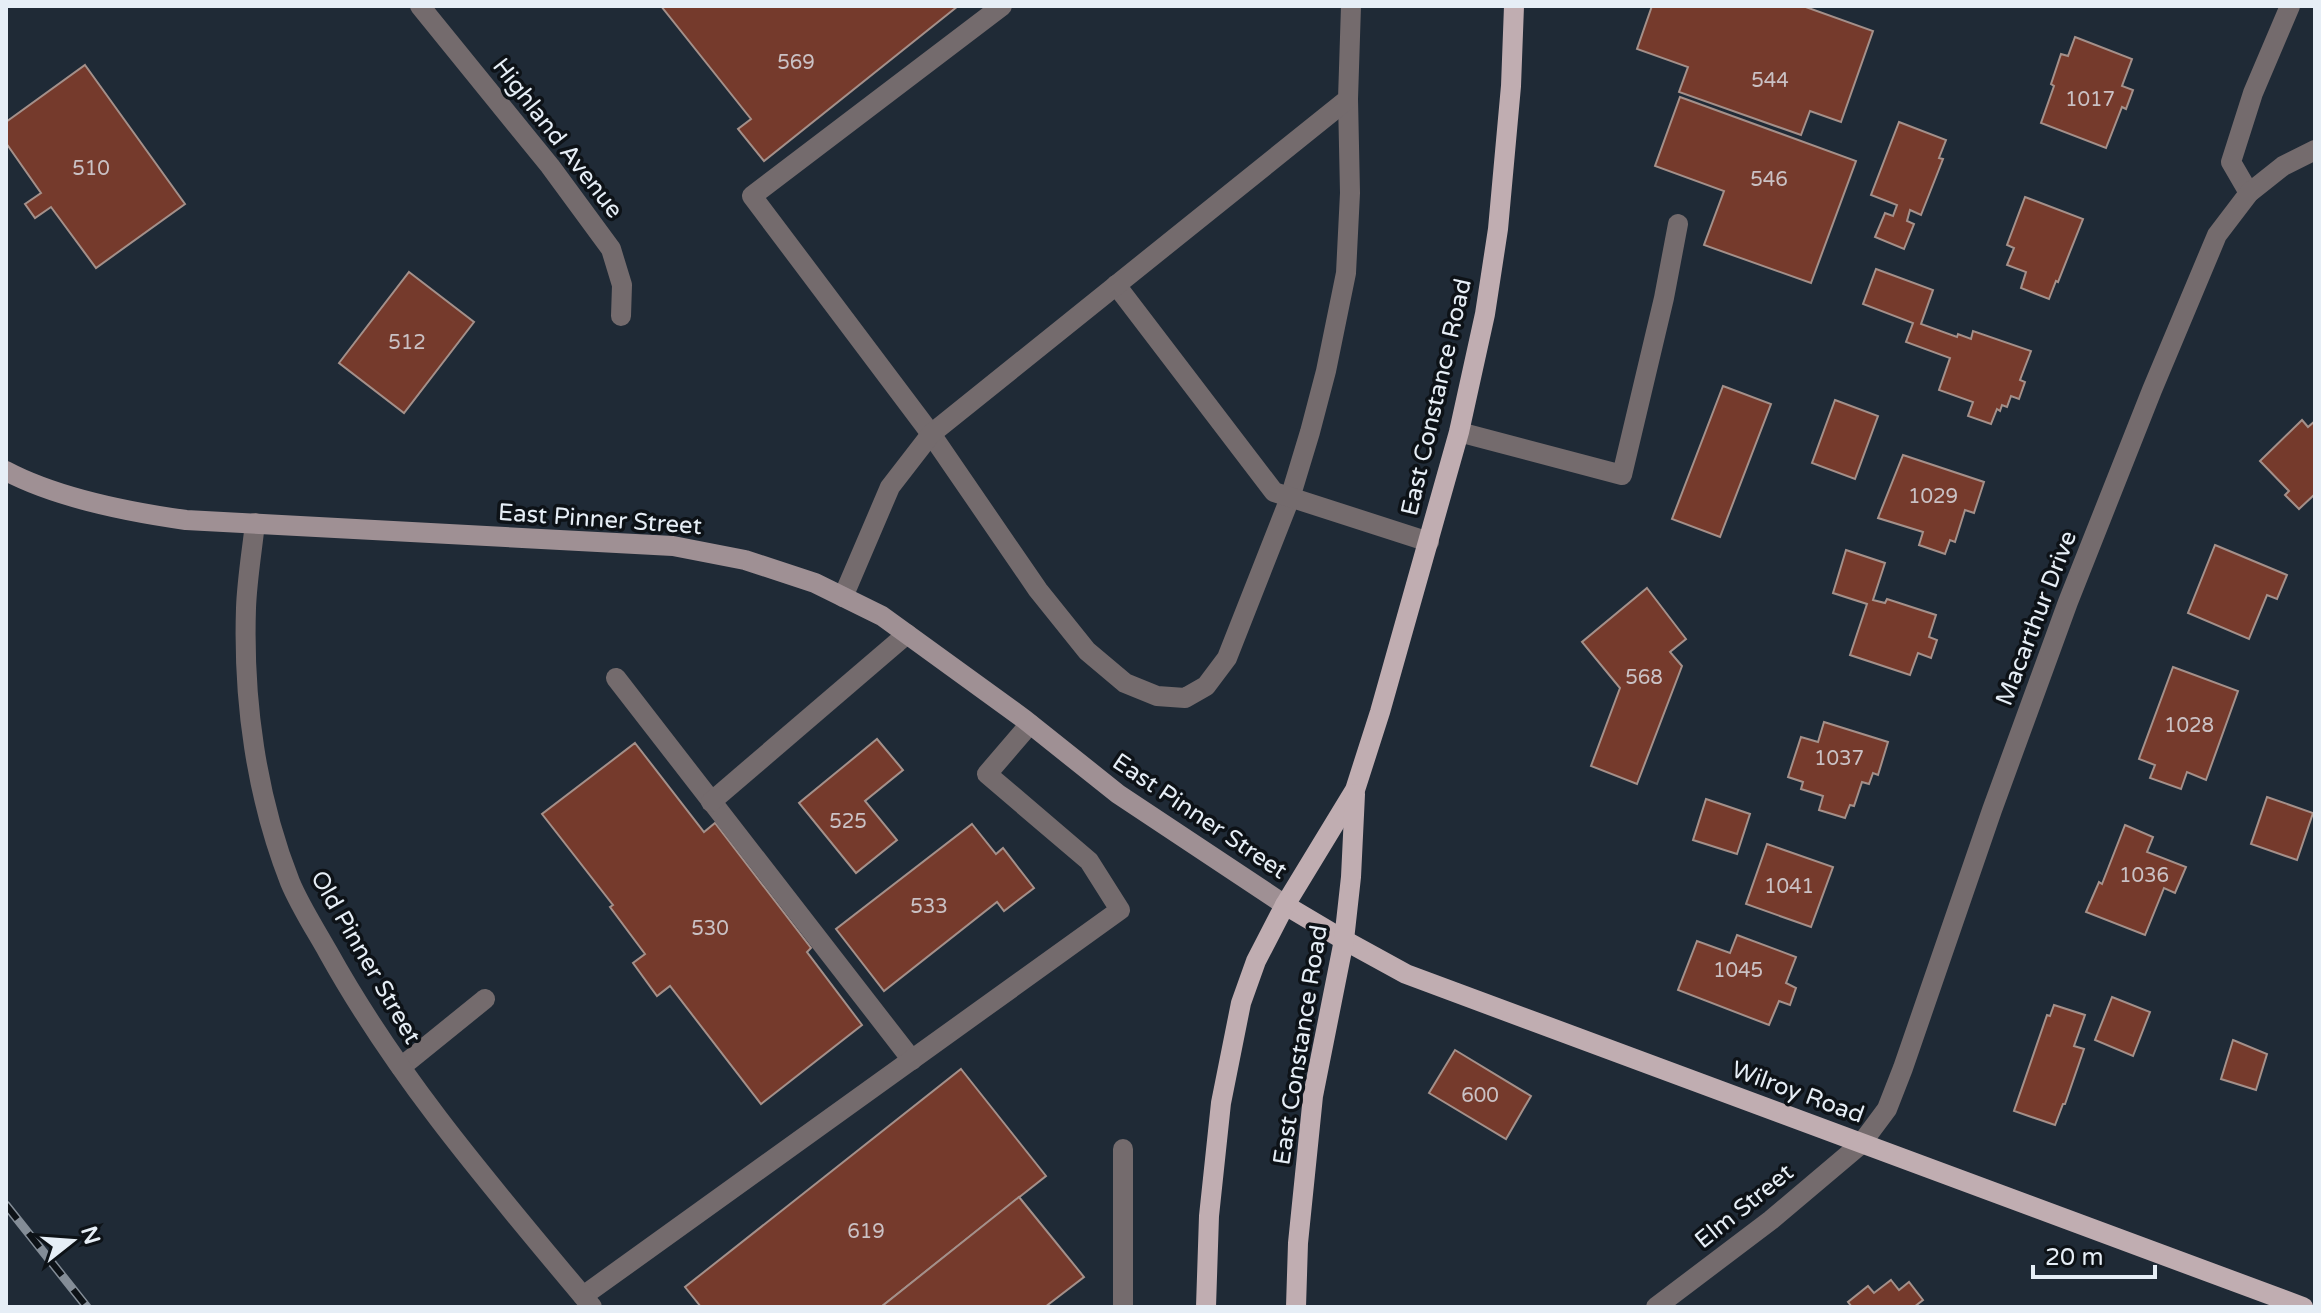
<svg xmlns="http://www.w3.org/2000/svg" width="2321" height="1313" font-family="'Varela Round',sans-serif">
	<rect width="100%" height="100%" fill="#1f2a36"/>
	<!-- building -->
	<g fill="#753a2c" stroke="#a4908a" stroke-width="2">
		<path d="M661,6H958L764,161L738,129L751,119Z"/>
		<path d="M1652,6H1803L1873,31L1841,122L1810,111L1801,135L1679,92L1688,67L1637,49Z"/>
		<path d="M2075,37L2132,59L2122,86L2133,90L2126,109L2122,107L2106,148L2041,123L2054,86L2051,84L2061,54L2068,56Z"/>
		<path d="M85,65L185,204L96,268L51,207L35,218L25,204L41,193L6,143V122Z"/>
		<path d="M1680,97L1856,161L1811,283L1704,245L1724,191L1655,166Z"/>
		<path d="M1899,122L1946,140L1939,158L1943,159L1921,215L1910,210L1907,221L1914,224L1904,249L1875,237L1885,213L1893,216L1897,205L1871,195Z"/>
		<path d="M2025,197L2083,219L2058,282L2056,281L2049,299L2021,288L2026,272L2007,265L2014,248L2007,245Z"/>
		<path d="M1876,269L1933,290L1921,324L1957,337L1958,334L1971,339L1973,331L2031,351L2020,380L2025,382L2019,399L2011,396L2007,407L2002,405L2000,411L1997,409L1991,424L1968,416L1973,402L1939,390L1950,358L1906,342L1913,323L1863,304Z"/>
		<path d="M409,272L474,322L404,413L339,363Z"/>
		<path d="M1723,386L1771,404L1720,537L1672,519Z"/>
		<path d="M1835,400L1878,416L1855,479L1812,463Z"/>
		<path d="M2302,420L2308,427L2315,421V494L2299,509L2285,495L2289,491L2260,461Z"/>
		<path d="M1903,455L1984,482L1974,513L1965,510L1955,542L1950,540L1945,554L1919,545L1923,532L1878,518Z"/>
		<path d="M2215,545L2287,575L2277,599L2267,595L2249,639L2188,613Z"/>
		<path d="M1846,550L1885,563L1873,600L1885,603L1887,599L1936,615L1929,637L1937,640L1931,658L1918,653L1910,675L1850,655L1867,604L1833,593Z"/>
		<path d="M1647,588L1686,639L1670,652L1682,666L1637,784L1591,766L1620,688L1582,642Z"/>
		<path d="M2173,667L2238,691L2206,780L2187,772L2181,789L2150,778L2155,765L2139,759Z"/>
		<path d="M1824,722L1888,742L1878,775L1873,773L1869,784L1862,782L1854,806L1850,805L1845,818L1819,810L1823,796L1801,789L1803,782L1788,777L1801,737L1818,742Z"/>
		<path d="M877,739L903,770L865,801L897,840L856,873L799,803Z"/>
		<path d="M635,743L704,832L715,823L811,948L807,952L862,1025L761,1104L670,986L657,996L633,963L645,954L610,907L613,905L542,814Z"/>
		<path d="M2267,797L2313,813L2297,860L2251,844Z"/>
		<path d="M1706,799L1750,814L1737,854L1693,840Z"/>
		<path d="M972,824L996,854L1003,848L1034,888L1004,911L997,902L884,991L836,929Z"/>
		<path d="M2125,825L2153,837L2147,852L2186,867L2175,893L2164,888L2145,935L2086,912L2099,882L2102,884Z"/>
		<path d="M1767,844L1833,867L1811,927L1746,904Z"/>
		<path d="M1737,935L1796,957L1786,983L1796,988L1790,1005L1779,1001L1769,1025L1678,990L1697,941L1730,953Z"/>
		<path d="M2112,997L2150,1012L2133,1056L2095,1040Z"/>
		<path d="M2054,1005L2085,1015L2074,1046L2084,1049L2065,1104H2063L2055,1125L2014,1111L2047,1015L2050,1016Z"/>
		<path d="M2233,1040L2267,1054L2256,1090L2221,1079Z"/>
		<path d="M1455,1050L1531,1096L1506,1139L1429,1093Z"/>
		<path d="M961,1069L1046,1176L881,1307H701L685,1287Z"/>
		<path d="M1019,1197L1084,1277L1045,1307H881Z"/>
		<path d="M1891,1280L1899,1290L1909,1282L1923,1300L1914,1307H1852L1848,1302L1868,1286L1874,1293Z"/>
	</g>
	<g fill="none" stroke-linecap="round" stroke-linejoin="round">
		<!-- service -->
		<g stroke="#746b6d" stroke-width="20">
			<path d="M1002,6L752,196L931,434L1038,590L1087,651L1125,683L1157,696L1185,698L1206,686L1227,658L1290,498L1310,432L1326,371L1346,273L1350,193L1348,99"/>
			<path d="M2249,193L2231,162L2253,93L2290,6"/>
			<path d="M1116,285L1274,492L1429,542"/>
			<path d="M1459,432L1622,475L1664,298L1678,224"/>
			<path d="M843,597L890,487L931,434L1348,99L1351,6"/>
			<path d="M616,678L912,1060"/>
			<path d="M711,802L907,634"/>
			<path d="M401,1067L485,999"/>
			<path d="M1123,1149V1307"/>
			<path d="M583,1296L1120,910L1089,861L987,774L1030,724"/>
		</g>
		<!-- minor -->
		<g stroke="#746b6d" stroke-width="20">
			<path d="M420,6L550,166L611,249L622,285L621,316"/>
			<path d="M255,523C252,551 247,580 246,608C243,700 256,796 290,882C300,906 315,929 328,952C400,1082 497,1193 592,1307"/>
			<path d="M1656,1307L1771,1220L1861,1144L1887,1109L1903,1068L1992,810L2068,602L2152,390L2217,235L2249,193L2283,166L2315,150"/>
		</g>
		<!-- secondary -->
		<path stroke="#9f9094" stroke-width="20" d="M6,471C57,498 129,512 186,520L673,546L745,560L815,583L882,616L1024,719L1118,794L1285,905"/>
		<!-- primary -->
		<g stroke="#c0adb1" stroke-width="20">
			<path d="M1285,905L1344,940L1406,974L2303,1307"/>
			<path d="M1206,1307L1209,1216L1221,1103L1241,1003L1256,961L1285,905L1355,790L1380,712L1459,432L1485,314L1498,229L1511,86L1514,6"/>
			<path d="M1296,1307L1298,1243L1313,1096L1344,940L1351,877L1355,794"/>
		</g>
		<!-- rail casing -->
		<g stroke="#848d97" stroke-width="9">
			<path id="rail" d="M6,1205L87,1307"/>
		</g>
		<!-- rail -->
		<use href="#rail" stroke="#0d1217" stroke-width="6" stroke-dasharray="18" stroke-linecap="butt"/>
	</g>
	<g text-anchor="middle" stroke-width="7" stroke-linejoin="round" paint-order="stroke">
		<!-- number labels -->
		<g font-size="20" fill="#cac1c4">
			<text x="796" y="69">569</text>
			<text x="1770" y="87">544</text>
			<text x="2090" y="106">1017</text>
			<text x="91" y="175">510</text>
			<text x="1769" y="186">546</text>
			<text x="407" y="349">512</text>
			<text x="1933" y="503">1029</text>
			<text x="1644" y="684">568</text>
			<text x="2189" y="732">1028</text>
			<text x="1839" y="765">1037</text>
			<text x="848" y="828">525</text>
			<text x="2144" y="882">1036</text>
			<text x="1789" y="893">1041</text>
			<text x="929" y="913">533</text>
			<text x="710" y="935">530</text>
			<text x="1738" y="977">1045</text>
			<text x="1480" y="1102">600</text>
			<text x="866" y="1238">619</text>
		</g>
		<!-- street labels -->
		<g font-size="24" fill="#e6eef6" stroke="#0d1217">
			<text transform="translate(558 138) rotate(52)" y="8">Highland Avenue</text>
			<text transform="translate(1436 397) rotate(-77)" y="8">East Constance Road</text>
			<text transform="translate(600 519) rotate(4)" y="8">East Pinner Street</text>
			<text transform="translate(2036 618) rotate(-69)" y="8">Macarthur Drive</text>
			<text transform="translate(1200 816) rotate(34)" y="8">East Pinner Street</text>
			<text transform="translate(366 957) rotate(60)" y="8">Old Pinner Street</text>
			<text transform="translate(1300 1045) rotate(-81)" y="8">East Constance Road</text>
			<text transform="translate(1798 1092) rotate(20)" y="8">Wilroy Road</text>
			<text transform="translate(1744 1206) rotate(-39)" y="8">Elm Street</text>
		</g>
	</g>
	<!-- border -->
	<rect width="2321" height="1313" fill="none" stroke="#e6eef6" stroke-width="16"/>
	<!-- north arrow -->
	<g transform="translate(72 1241) rotate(73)" stroke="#0d1217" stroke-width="6" paint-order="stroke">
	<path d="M0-6L14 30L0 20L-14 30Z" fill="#e6eef6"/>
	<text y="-12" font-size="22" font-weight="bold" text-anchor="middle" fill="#e6eef6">N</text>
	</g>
	<!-- scale -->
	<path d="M2033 1265v12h122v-12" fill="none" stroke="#e6eef6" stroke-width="4"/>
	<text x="2045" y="1265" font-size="24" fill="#e6eef6" stroke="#0d1217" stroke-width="6" paint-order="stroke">20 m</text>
</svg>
